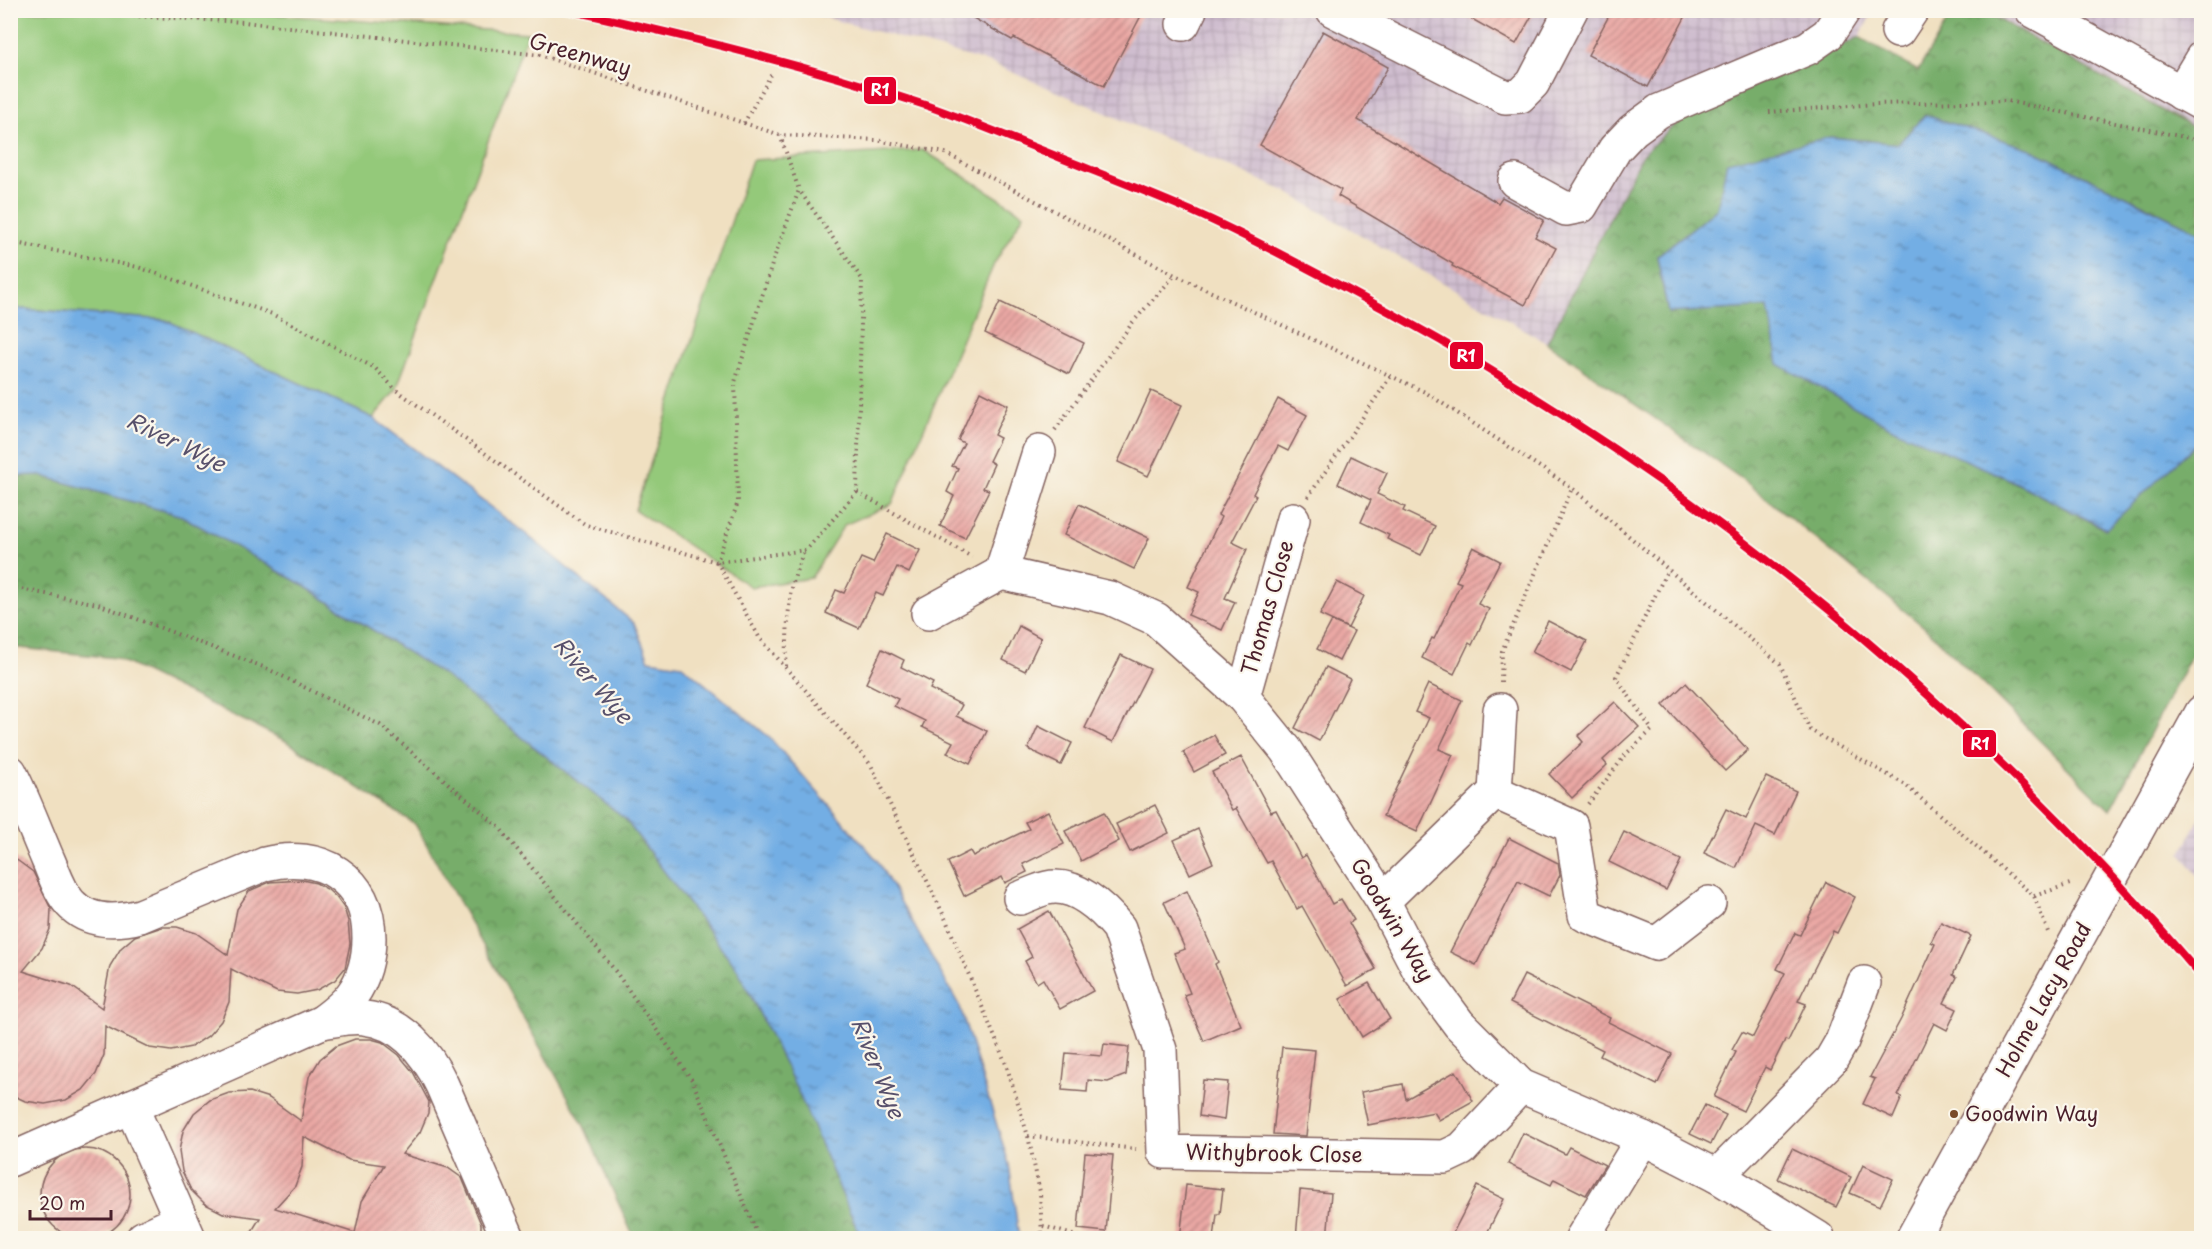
<svg xmlns="http://www.w3.org/2000/svg" width="2212" height="1249" font-family="'Playpen Sans',sans-serif">
	<defs>
		<pattern id="industrial-grid" width="8" height="8" patternUnits="userSpaceOnUse" patternTransform="scale(1.5)"><rect width="8" height="8" fill="#cfbdcf"/><path d="M0 4h8M4 0v8" fill="none" stroke="#b3a2b2"/></pattern>
		<pattern id="forest-crowns" width="20" height="18" patternUnits="userSpaceOnUse" patternTransform="scale(1.5)"><rect width="20" height="18" fill="#77ad6a"/><path d="M2 6a3 3 0 1 1 6 0M12 15a3 3 0 1 1 6 0" fill="none" stroke="#648c57"/></pattern>
		<pattern id="water-ripples" width="26" height="14" patternUnits="userSpaceOnUse" patternTransform="scale(1.5)"><rect width="26" height="14" fill="#73aee4"/><path d="M2 4q2-2 4 0t4 0M15 11q2-2 4 0t4 0" fill="none" stroke="#608db9"/></pattern>
		<pattern id="building-hatch" width="6" height="6" patternUnits="userSpaceOnUse" patternTransform="scale(1.5)"><rect width="6" height="6" fill="#eaa8a4"/><path d="M-1 1l2-2M0 6l6-6M5 7l2-2" fill="none" stroke="#c08886"/></pattern>
	</defs>
	<rect width="100%" height="100%" fill="#fbf7ec"/>
	<filter id="ink" filterUnits="userSpaceOnUse"><feTurbulence type="fractalNoise" baseFrequency=".0167" numOctaves="2"/><feDisplacementMap in="SourceGraphic" scale="12" xChannelSelector="R" yChannelSelector="G"/><feConvolveMatrix kernelMatrix="1 2 1 2 8 2 1 2 1" color-interpolation-filters="sRGB"/></filter>
	<filter id="wash" filterUnits="userSpaceOnUse"><feTurbulence type="fractalNoise" baseFrequency=".008" numOctaves="4" result="noise"/><feDisplacementMap in="SourceGraphic" scale="24" xChannelSelector="R" yChannelSelector="G"/><feGaussianBlur stdDeviation="1.35" result="paint"/><feColorMatrix in="noise" values="0 0 0 0 0 0 0 0 0 0 0 0 0 0 0 0 0 1.4 0 .05"/><feComposite in="paint" operator="in"/></filter>
	<g filter="url(#wash)">
		<rect width="100%" height="100%" fill="#f0e0c1"/>
		<!-- industrial -->
		<g fill="url(#industrial-grid)">
			<path d="M802,11H1063L1104,86L1144,11H1874L1859,37L1802,66L1642,155L1547,343L1285,191L991,63Z"/>
			<path d="M1986,11H2201V131Z"/>
			<path d="M2201,816L2202,880H2201L2181,853Z"/>
		</g>
		<!-- green -->
		<g fill="#94c97a" stroke="#6f7452" stroke-width="1.5">
			<path d="M10,11H228L528,33L396,390L373,418L166,320L11,308Z"/>
			<path d="M923,150L1024,214L994,264L892,504L844,525L811,578L751,587L635,510L752,160Z"/>
		</g>
		<!-- forest -->
		<g fill="url(#forest-crowns)" stroke="#60664a" stroke-width="1.5">
			<path d="M1953,11H1984L2201,132V233L2030,149L1925,115L1898,144L1830,137L1717,209L1657,256L1668,313L1769,307L2009,479L2105,529L2197,443L2201,408V637L2110,810L1928,630L1746,482L1547,343L1642,155L1694,107L1802,66L1859,37L1918,71Z"/>
			<path d="M39,475L182,516L301,584L445,676L625,819L738,970L796,1087L861,1238H634L583,1124L415,824L286,741L116,658L11,647L10,476Z"/>
		</g>
		<!-- water -->
		<g fill="url(#water-ripples)" stroke="#5e6688" stroke-width="1.5">
			<path d="M1925,115L2030,149L2201,233L2202,408L2197,443L2106,529L2009,479L1894,429L1778,364L1768,307L1668,313L1657,256L1717,209L1727,162L1830,137L1898,144Z"/>
			<path d="M11,308L166,320L373,418L526,534L634,623L649,660L682,665L769,737L877,860L960,1007L1009,1164L1019,1238H861L796,1087L738,970L625,819L445,676L301,584L182,516L39,475L11,476Z"/>
		</g>
		<g id="blocks">
			<!-- building -->
			<g fill="url(#building-hatch)" fill-rule="evenodd">
				<path d="M959,10H1144L1104,86L1014,38L1012,40Z"/>
				<path d="M1456,10H1535L1516,44Z"/>
				<path d="M1612,10H1689L1648,87L1588,55Z"/>
				<path d="M1323,31L1388,67L1358,120L1498,203L1502,197L1544,220L1535,237L1556,248L1525,305L1452,266L1453,264L1338,196L1341,190L1260,145Z"/>
				<path d="M1000,302L1084,343L1069,374L985,333Z"/>
				<path d="M980,391L1008,405L994,435L1000,438L989,461L994,464L983,488L989,490L965,538L940,526L954,496L947,492L958,468L952,466L964,443L958,440Z"/>
				<path d="M1151,391L1182,405L1148,476L1118,462Z"/>
				<path d="M1278,399L1307,415L1288,451L1278,446L1253,494L1256,496L1232,542L1247,549L1225,598L1235,602L1222,630L1188,615L1199,592L1188,587L1221,517L1218,515Z"/>
				<path d="M1351,456L1387,473L1377,494L1405,507L1403,511L1435,526L1421,555L1387,539L1389,535L1361,522L1371,500L1338,484Z"/>
				<path d="M1079,504L1149,538L1134,569L1064,535Z"/>
				<path d="M887,534L920,550L909,573L897,567L883,596L876,593L859,628L826,613L836,590L844,593L861,558L873,563Z"/>
				<path d="M1473,547L1500,561L1478,604L1489,609L1472,645L1469,643L1454,674L1422,658L1432,638L1434,639L1461,583L1456,581Z"/>
				<path d="M1337,582L1364,596L1348,628L1320,615Z"/>
				<path d="M1332,621L1354,631L1339,661L1317,649Z"/>
				<path d="M1548,621L1587,641L1571,672L1532,652Z"/>
				<path d="M1019,626L1041,638L1025,671L1003,660Z"/>
				<path d="M882,649L904,660L901,667L933,683L930,689L962,705L956,716L987,731L970,764L947,753L953,742L922,727L925,721L894,706L898,699L866,683Z"/>
				<path d="M1121,655L1150,669L1113,742L1085,728Z"/>
				<path d="M1326,667L1350,679L1319,741L1295,728Z"/>
				<path d="M1686,683L1748,750L1725,771L1663,705Z"/>
				<path d="M1428,684L1462,700L1439,749L1453,755L1417,832L1383,816L1429,718L1415,712Z"/>
				<path d="M1615,702L1639,727L1603,760L1607,765L1572,798L1549,774L1583,742L1578,736Z"/>
				<path d="M1038,726L1072,743L1061,765L1028,749Z"/>
				<path d="M1214,735L1225,755L1194,772L1183,752Z"/>
				<path d="M1241,757L1271,812L1276,810L1301,858L1306,855L1332,904L1341,899L1354,920L1349,923L1376,969L1347,986L1302,906L1297,909L1271,861L1267,863L1236,808L1232,810L1212,772Z"/>
				<path d="M1766,777L1796,791L1775,835L1756,826L1736,868L1704,853L1726,809L1746,819Z"/>
				<path d="M1155,805L1169,833L1130,852L1116,824Z"/>
				<path d="M1048,811L1064,844L1023,864L1027,872L1005,883L1002,877L964,896L948,862L970,851L973,856L1029,829L1025,822Z"/>
				<path d="M1104,812L1119,841L1081,861L1065,831Z"/>
				<path d="M1198,829L1213,863L1190,874L1174,840Z"/>
				<path d="M1624,832L1681,860L1666,890L1609,862Z"/>
				<path d="M1509,838L1558,863L1560,875L1549,896L1518,881L1476,965L1450,952Z"/>
				<path d="M10,855L33,872L51,909L50,929L42,948L23,971L71,986L102,1008L110,966L121,948L135,936L162,927H177L196,933L228,955L237,909L249,891L270,882L302,880L316,883L327,889L336,897L344,908L348,921L350,944L345,968L335,980L317,990L297,994L277,992L231,969L229,1002L221,1021L208,1036L191,1047L171,1051L150,1048L105,1026L104,1055L96,1074L83,1090L66,1100L45,1104L25,1101L10,1094Z"/>
				<path d="M1826,882L1855,897L1837,933L1833,931L1798,1001L1806,1004L1788,1041L1785,1040L1770,1070L1765,1067L1743,1111L1714,1097L1736,1052L1732,1050L1742,1032L1753,1037L1785,973L1777,969L1795,933L1800,935Z"/>
				<path d="M1187,891L1218,962L1215,964L1241,1025L1204,1041L1184,995L1190,993L1174,953L1185,949L1164,902Z"/>
				<path d="M1049,911L1093,991L1060,1009L1043,979L1037,983L1025,961L1032,957L1017,929Z"/>
				<path d="M1941,922L1971,936L1953,975L1957,977L1944,1003L1957,1009L1947,1030L1934,1023L1898,1096L1902,1097L1893,1118L1863,1104L1875,1079L1870,1077L1901,1019L1935,944L1931,942Z"/>
				<path d="M1524,975L1610,1018L1608,1022L1672,1054L1657,1085L1600,1056L1603,1050L1510,1003Z"/>
				<path d="M1369,983L1390,1019L1362,1037L1340,999Z"/>
				<path d="M355,1039H371L382,1042L399,1055L413,1072L429,1102L428,1113L420,1132L402,1154L448,1168L462,1178L481,1224V1239H247L260,1218L223,1213L205,1204L191,1190L182,1171L179,1151L183,1131L194,1113L210,1100L229,1093L250,1092L269,1098L301,1121L309,1077L320,1059L336,1046ZM304,1137L349,1160L384,1165L362,1201L355,1233L275,1208L295,1186L302,1167Z"/>
				<path d="M1104,1044L1129,1047L1126,1075L1108,1082L1088,1080L1087,1092L1062,1090L1066,1053L1102,1056Z"/>
				<path d="M1282,1047L1315,1050L1306,1136L1273,1134Z"/>
				<path d="M1456,1071L1473,1101L1439,1120L1434,1112L1368,1125L1361,1092L1403,1084L1406,1099Z"/>
				<path d="M1203,1080L1228,1082L1224,1120L1199,1116Z"/>
				<path d="M1705,1105L1726,1115L1711,1144L1690,1134Z"/>
				<path d="M1523,1133L1565,1154L1569,1147L1605,1165L1586,1195L1554,1179L1551,1185L1508,1164Z"/>
				<path d="M1792,1149L1851,1177L1836,1207L1778,1179Z"/>
				<circle cx="85" cy="1194" r="45"/>
				<path d="M1085,1153L1113,1155L1106,1232L1078,1229Z"/>
				<path d="M1863,1165L1893,1179L1880,1206L1850,1193Z"/>
				<path d="M1186,1185L1223,1189L1220,1214H1217L1214,1239H1180Z"/>
				<path d="M1477,1186L1504,1199L1484,1239H1450Z"/>
				<path d="M1300,1190L1331,1193L1327,1239H1296Z"/>
			</g>
		</g>
	</g>
	<g filter="url(#ink)">
		<use href="#blocks" fill-opacity="0" stroke="#846360" stroke-width="1.5"/>
		<g fill="none" stroke-linecap="round" stroke-linejoin="round">
			<!-- minor casing -->
			<g stroke="#846360" stroke-width="36">
				<g id="minor">
					<path d="M1333,10L1505,97L1520,96L1533,83L1571,10"/>
					<path d="M2032,10L2202,104"/>
					<path d="M1183,24L1190,10"/>
					<path d="M1898,31L1912,10"/>
					<path d="M2181,93L2202,58"/>
					<path d="M1515,181L1566,209L1581,206L1615,149L1633,130L1659,111L1808,48L1828,34L1844,10"/>
					<path d="M1001,573L1110,598L1156,619L1243,697L1286,750L1383,901L1419,970L1459,1024L1521,1086L1643,1138L1717,1176L1818,1238"/>
					<path d="M928,613L1001,573L1039,452"/>
					<path d="M1243,697L1293,519"/>
					<path d="M10,772C25,802 36,832 49,862C55,876 60,892 70,903C88,923 117,922 140,916L265,864C320,850 369,878 369,938C369,957 364,979 352,995C344,1006 333,1014 322,1022L10,1160"/>
					<path d="M1495,792L1500,710"/>
					<path d="M1020,898C1029,895 1038,890 1047,888C1075,882 1103,908 1119,928L1160,1050L1164,1152L1445,1157L1462,1149L1521,1086"/>
					<path d="M1383,901L1495,792L1571,826L1585,915L1656,944L1709,903"/>
					<path d="M322,1022C336,1020 350,1016 364,1018C402,1022 427,1053 442,1085L508,1238"/>
					<path d="M131,1106L189,1238"/>
					<path d="M1717,1176L1831,1060L1842,1041L1864,983"/>
					<path d="M143,1238L181,1220"/>
					<path d="M1582,1238L1643,1138"/>
					<path d="M1913,1238L2202,712"/>
				</g>
			</g>
			<!-- path -->
			<g stroke="#846360" stroke-width="4" stroke-dasharray="1.5 4.5" stroke-linecap="butt">
				<path d="M25,10L244,22L540,55L744,123L771,75"/>
				<path d="M1769,112L1876,104L2007,101L2189,138L2202,144"/>
				<path d="M744,123L780,135L876,140L945,153L1175,275L1425,392L1572,488L1780,664L1810,730L1904,784L2034,896L2048,932"/>
				<path d="M780,135L799,190L774,258L735,382L738,502L717,562L759,637L871,765L946,920L1006,1064L1028,1136L1040,1192L1042,1238"/>
				<path d="M10,242L138,267L272,314L375,368L396,390L586,525L717,562L806,550L857,492L862,279L799,190"/>
				<path d="M1055,430L1133,322L1175,275"/>
				<path d="M857,492L972,557"/>
				<path d="M1308,497L1391,376"/>
				<path d="M10,587L98,604L266,668L380,725L499,827L613,968L692,1080L759,1238"/>
				<path d="M786,666C788,626 786,587 805,550"/>
				<path d="M1501,682L1502,651L1572,488"/>
				<path d="M2197,683L2202,674"/>
				<path d="M1588,804L1626,754L1652,730L1616,677L1668,569"/>
				<path d="M2034,896L2073,883"/>
				<path d="M1028,1136L1136,1149"/>
				<path d="M1043,1226L1083,1238"/>
			</g>
			<!-- minor -->
			<use href="#minor" stroke="#fff" stroke-width="33"/>
			<!-- rail-1 casing -->
			<g stroke="#fbf7ec" stroke-width="12">
				<path id="rail-1" d="M568,10C688,36 808,66 925,105C971,121 1016,140 1061,158C1106,176 1151,193 1196,213C1246,235 1295,262 1343,287C1673,460 1960,694 2202,977"/>
			</g>
			<!-- rail-1 -->
			<use href="#rail-1" stroke="#e4002b" stroke-width="8"/>
		</g>
	</g>
	<!-- markers -->
	<circle fill="#7a4b2a" stroke="#fbf7ec" stroke-width="2" cx="1954" cy="1114" r="5"/>
	<g text-anchor="middle" stroke-width="4.5" stroke-linejoin="round" paint-order="stroke">
		<!-- bus labels -->
		<g font-size="20" fill="#4a1f2b" stroke="#fbf7ec" text-anchor="start">
			<text x="1965" y="1121">Goodwin Way</text>
		</g>
		<!-- street labels -->
		<g font-size="21" fill="#4a1f2b" stroke="#fbf7ec">
			<text transform="translate(580 55) rotate(16)" y="7">Greenway</text>
			<text transform="translate(1268 608) rotate(-74)" y="7">Thomas Close</text>
			<text transform="translate(1392 920) rotate(59)" y="7">Goodwin Way</text>
			<text transform="translate(2044 1000) rotate(-61)" y="7">Holme Lacy Road</text>
			<text transform="translate(1274 1154) rotate(1)" y="7">Withybrook Close</text>
		</g>
		<!-- water labels -->
		<g font-size="22" font-style="italic" fill="#58516c" stroke="#fbf7ec">
			<text transform="translate(176 442) rotate(26)" y="8">River Wye</text>
			<text transform="translate(593 680) rotate(49)" y="8">River Wye</text>
			<text transform="translate(878 1068) rotate(68)" y="8">River Wye</text>
		</g>
	</g>
	<g stroke="#fbf7ec" stroke-width="2">
		<rect x="863" y="76" width="34" height="29" rx="6" fill="#e4002b"/>
		<rect x="1449" y="341" width="35" height="29" rx="6" fill="#e4002b"/>
		<rect x="1962" y="729" width="35" height="29" rx="6" fill="#e4002b"/>
	</g>
	<g font-size="16" text-anchor="middle" font-weight="bold" fill="#fff">
		<text x="880" y="96">R1</text>
		<text x="1466" y="362">R1</text>
		<text x="1980" y="750">R1</text>
	</g>
	<!-- margin -->
	<rect width="2212" height="1249" fill="none" stroke="#fbf7ec" stroke-width="36"/>
	<!-- scale -->
	<path d="M30 1210v9h81v-9" fill="none" stroke="#4a1f2b" stroke-width="3"/>
	<text x="39" y="1210" font-size="18" fill="#4a1f2b" stroke="#fbf7ec" stroke-width="4.5" paint-order="stroke">20 m</text>
</svg>
